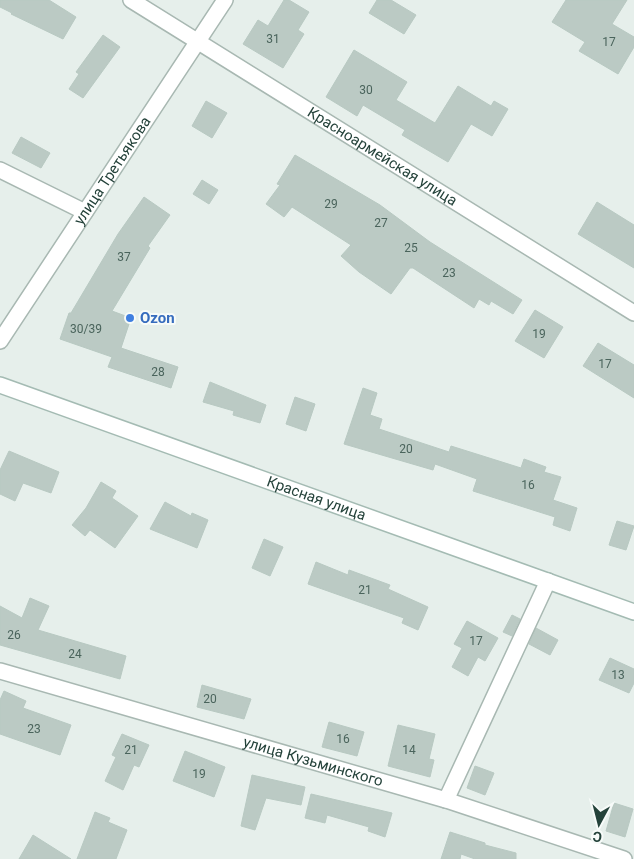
<svg xmlns="http://www.w3.org/2000/svg" width="634" height="859" font-family="Roboto,sans-serif">
	<rect width="100%" height="100%" fill="#e6efeb"/>
	<!-- building -->
	<g fill="#bbcac4" stroke="#b8c9c2">
		<path d="M0,0H49L76,17L63,39L11,14L12,13L0,7Z"/>
		<path d="M284,0H289L309,12L298,30L304,34L283,68L243,44L258,20L268,26Z"/>
		<path d="M377,0H391L416,15L404,34L369,13Z"/>
		<path d="M566,0H627L612,24L634,37V47L618,74L579,51L585,42L552,22Z"/>
		<path d="M103,35L120,47L83,98L69,89L79,74L76,72Z"/>
		<path d="M354,50L407,82L396,100L435,123L458,86L491,106L494,101L508,109L492,136L471,124L448,162L402,135L405,130L363,105L357,116L326,97Z"/>
		<path d="M206,101L227,113L212,138L192,126Z"/>
		<path d="M21,137L50,153L41,168L12,153Z"/>
		<path d="M295,155L380,205L430,242L522,300L513,314L491,301L489,305L479,299L474,308L413,268H410L391,294L359,272L341,256L351,245L292,207L284,217L266,204L280,185L277,184Z"/>
		<path d="M202,180L218,190L209,204L193,194Z"/>
		<path d="M144,197L170,215L148,246L150,248L112,311L131,318L121,348L178,367L171,388L108,367L112,357L60,339L69,313H71L118,234Z"/>
		<path d="M597,202L634,225V268L578,234Z"/>
		<path d="M535,310L563,327L544,358L515,341Z"/>
		<path d="M598,343L634,365V398L583,366Z"/>
		<path d="M210,382L266,405L260,423L233,415L234,411L203,402Z"/>
		<path d="M363,388L377,393L370,415L382,419L379,429L449,452L451,446L521,468L524,459L546,467L544,472L561,477L553,500L577,508L570,531L553,525L555,517L473,491L477,479L435,464L433,470L344,444Z"/>
		<path d="M295,397L315,404L306,431L286,424Z"/>
		<path d="M9,451L59,472L51,493L23,483L15,501L0,494V470Z"/>
		<path d="M101,482L116,491L112,498L138,516L115,548L90,530L85,536L72,525L86,508Z"/>
		<path d="M165,502L191,516L192,513L208,520L197,548L150,529Z"/>
		<path d="M617,521L634,526L626,550L609,545Z"/>
		<path d="M264,539L283,547L270,576L252,568Z"/>
		<path d="M316,562L348,575L349,570L390,585L388,589L428,607L418,630L402,623L404,618L308,584Z"/>
		<path d="M30,598L49,606L38,630L126,656L120,679L0,645V606L22,618Z"/>
		<path d="M512,615L520,619L512,636L503,632Z"/>
		<path d="M467,621L498,638L485,661L478,657L468,676L452,667L462,648L454,644Z"/>
		<path d="M536,628L558,640L550,655L529,644Z"/>
		<path d="M610,658L634,669V683L629,693L599,680Z"/>
		<path d="M202,685L251,699L244,719L197,707Z"/>
		<path d="M4,691L26,701L23,708L71,725L60,755L0,734V700Z"/>
		<path d="M329,722L364,732L357,756L322,747Z"/>
		<path d="M398,725L435,734L429,759L434,760L430,777L388,766Z"/>
		<path d="M122,734L149,745L139,767L134,765L123,790L105,781L116,757L112,755Z"/>
		<path d="M185,751L225,767L214,797L173,781Z"/>
		<path d="M475,766L494,773L485,795L467,788Z"/>
		<path d="M252,775L305,787L301,805L266,798L255,830L241,826Z"/>
		<path d="M311,794L392,813L385,837L368,831L369,827L327,815L325,823L305,818Z"/>
		<path d="M614,803L633,809L625,837L606,831Z"/>
		<path d="M95,812L110,818L108,822L127,830L116,859H77Z"/>
		<path d="M450,832L485,843V845L516,853V859H475L461,854L460,859H441Z"/>
		<path d="M33,835L71,859H19Z"/>
	</g>
	<g fill="none" stroke-linecap="round" stroke-linejoin="round">
		<!-- minor casing -->
		<g stroke="#a8b8b2" stroke-width="18">
			<g id="minor">
				<path id="s1" d="M131,0L634,313"/>
				<path d="M0,170L85,212"/>
				<path id="s2" d="M0,341L225,0"/>
				<path id="s3" d="M0,671L446,800L624,859"/>
				<path d="M446,800L548,581"/>
			</g>
		</g>
		<!-- secondary casing -->
		<g stroke="#a4bbb3" stroke-width="18">
			<g id="secondary">
				<path id="s4" d="M0,385L634,612"/>
			</g>
		</g>
		<!-- minor -->
		<use href="#minor" stroke="#fff" stroke-width="15"/>
		<!-- secondary -->
		<use href="#secondary" stroke="#fff" stroke-width="15"/>
	</g>
	<!-- markers -->
	<circle fill="#3f7fe0" stroke="#f7fbf9" stroke-width="2" cx="130" cy="318" r="5"/>
	<g text-anchor="middle" stroke-width="4" stroke-linejoin="round" paint-order="stroke">
		<!-- number labels -->
		<g font-size="12" fill="#4a645c">
			<text x="273" y="43">31</text>
			<text x="609" y="46">17</text>
			<text x="366" y="94">30</text>
			<text x="331" y="208">29</text>
			<text x="381" y="227">27</text>
			<text x="411" y="252">25</text>
			<text x="124" y="261">37</text>
			<text x="449" y="277">23</text>
			<text x="86" y="333">30/39</text>
			<text x="539" y="338">19</text>
			<text x="605" y="368">17</text>
			<text x="158" y="376">28</text>
			<text x="406" y="453">20</text>
			<text x="528" y="489">16</text>
			<text x="365" y="594">21</text>
			<text x="14" y="639">26</text>
			<text x="476" y="645">17</text>
			<text x="75" y="658">24</text>
			<text x="618" y="679">13</text>
			<text x="210" y="703">20</text>
			<text x="34" y="733">23</text>
			<text x="343" y="743">16</text>
			<text x="131" y="754">21</text>
			<text x="409" y="754">14</text>
			<text x="199" y="778">19</text>
		</g>
		<!-- street labels -->
		<g font-size="15" fill="#24423a" stroke="#f7fbf9">
			<text dy="5" stroke="none"><textPath href="#s1" startOffset="296">Красноармейская улица</textPath></text>
			<text dy="5" stroke="none"><textPath href="#s2" startOffset="204">улица Третьякова</textPath></text>
			<text dy="5" stroke="none"><textPath href="#s4" startOffset="336">Красная улица</textPath></text>
			<text dy="5" stroke="none"><textPath href="#s3" startOffset="326">улица Кузьминского</textPath></text>
		</g>
		<!-- shop labels -->
		<g font-size="15" font-weight="bold" fill="#366cbe" stroke="#f7fbf9" text-anchor="start">
			<text x="140" y="323">Ozon</text>
		</g>
	</g>
	<!-- north arrow -->
	<g transform="translate(599 824) rotate(187)" stroke="#f7fbf9" stroke-width="4" paint-order="stroke">
	<path d="M0-4L9 19L0 12L-9 19Z" fill="#24423a"/>
	<text y="-8" font-size="14" font-weight="bold" text-anchor="middle" fill="#24423a">С</text>
	</g>
</svg>
